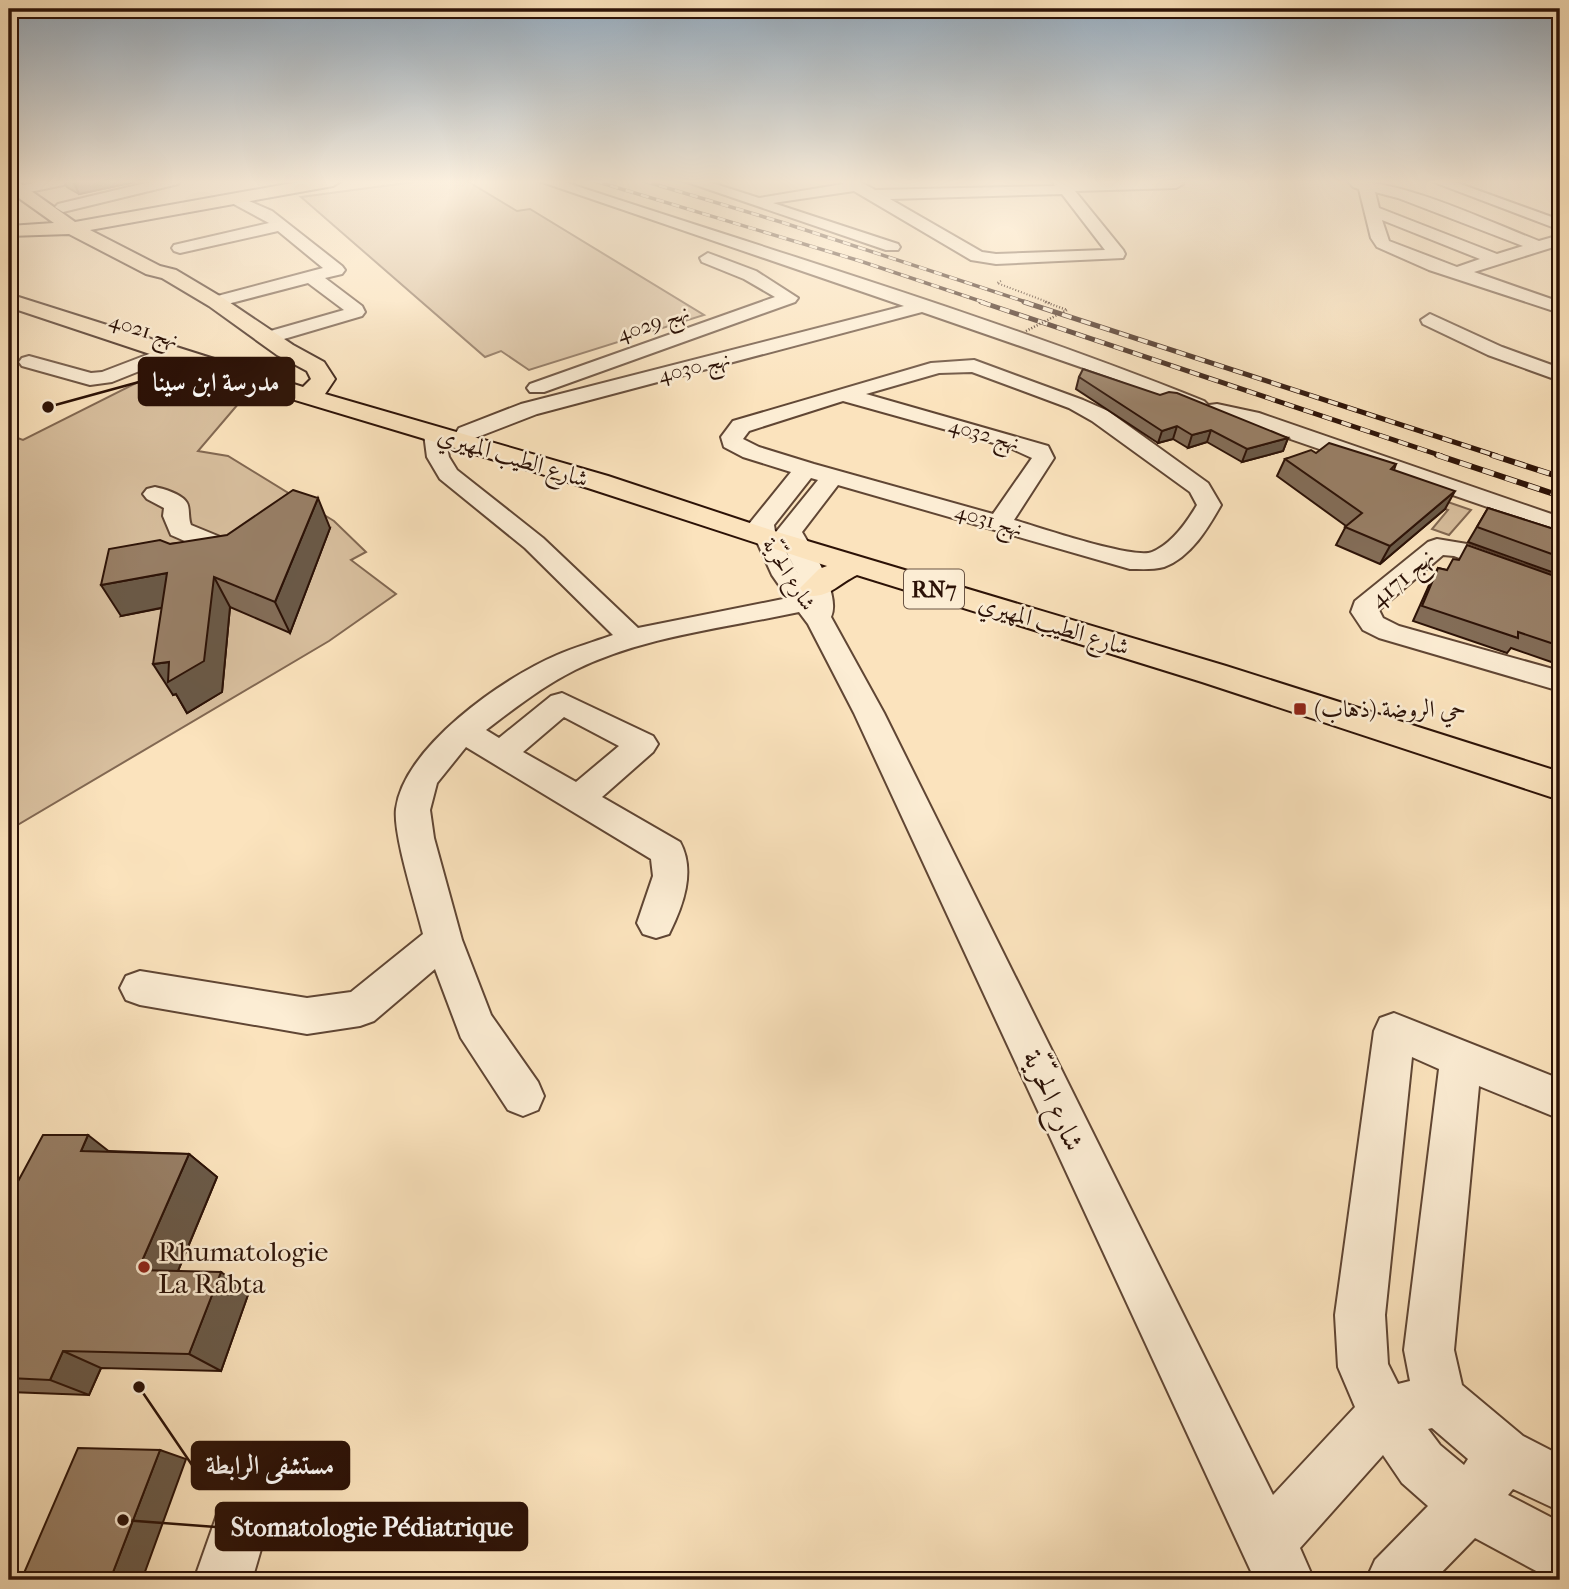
<svg xmlns="http://www.w3.org/2000/svg" width="1569" height="1589" font-family="'IM FELL French Canon',Amiri,serif">
	<rect width="100%" height="100%" fill="#fbe3bd"/>
	<filter id="stains"><feTurbulence type="fractalNoise" baseFrequency=".00286" numOctaves="4"/><feColorMatrix values="0 0 0 0 .2 0 0 0 0 .09 0 0 0 0 .02 0 0 0 .5 -.17"/></filter>
	<radialGradient id="worn" r=".72"><stop offset=".6" stop-color="#630" stop-opacity="0"/><stop offset="1" stop-color="#630" stop-opacity=".3"/></radialGradient>
	<!-- green -->
	<g fill="#d8bf9e" stroke="#826852" stroke-width="2">
		<path d="M421,181H467L517,211L530,209L704,315L529,370L501,351L485,357L301,197Z"/>
		<path d="M144,379L239,403L198,451L228,456L334,521L366,552L351,560L396,594L329,641L9,830V435L23,440Z"/>
		<path d="M1410,489L1471,510L1449,535L1432,529L1448,510L1418,499Z"/>
	</g>
	<g fill="none" stroke-linecap="round" stroke-linejoin="round">
		<!-- minor casing -->
		<g stroke="#604634" stroke-width="4">
			<g id="minor">
				<path d="M42,181H70L68,184L20,194L13,190L15,187Z"/>
				<path d="M154,181H180L178,184L63,212L55,207L58,204Z"/>
				<path d="M539,181H561C776,252 994,317 1204,401L1208,405L1204,409H1190L1118,380L922,312L537,414L475,438H459L456,433L459,428L521,404L904,306Z"/>
				<path d="M684,181H706L759,198L843,184L841,181H859L875,190L1055,186L1052,181H1182L1183,184L1176,188L1075,191L1123,250L1125,254L1123,258L996,264L971,260L854,191L773,203L898,244L900,247L898,250H886ZM1062,194L1105,250L996,254L982,252L890,199Z"/>
				<path d="M1348,181C1406,181 1484,220 1539,241L1560,235V245L1474,272L1560,302V313L1429,270L1377,247L1371,238L1359,189L1353,187ZM1375,192L1398,198L1523,246L1497,254L1379,208ZM1382,220L1480,259L1457,267L1389,241Z"/>
				<path d="M1431,181H1452L1560,220V230Z"/>
				<path d="M235,195L272,211L342,266L345,270L342,274L325,278L362,306L365,312L362,316L267,344L257,338L260,334L344,310L308,283L216,307L210,306L207,302L210,298L323,268L278,231L180,253L174,251L172,248L174,245L269,223L230,202L228,199Z"/>
				<path d="M708,253L756,271L798,298L795,302L544,392H530L527,388L530,384L775,297L744,279L702,262L700,258Z"/>
				<path d="M1430,314L1502,347L1560,368V381L1488,355L1423,324L1421,320Z"/>
				<path d="M170,346L177,348L180,352L177,356L112,382L90,385L22,366L19,362L22,358L29,356L91,373L102,372Z"/>
				<path d="M974,360L1083,400L1108,411L1208,483L1221,505C1208,528 1191,557 1164,567C1153,570 1141,569 1130,569L838,485L802,532C813,551 841,595 831,617L884,713L1273,1495L1355,1407L1338,1367L1335,1315L1374,1031L1380,1018L1394,1013L1560,1079V1119L1479,1086L1454,1350L1462,1385L1523,1436L1560,1455V1511L1513,1489L1508,1495L1560,1522V1580L1540,1573L1475,1538L1434,1580H1366L1375,1560L1428,1506L1402,1483L1383,1455L1300,1548L1314,1580H1255L854,713L808,624L799,612C725,628 644,636 575,670C543,686 515,708 486,730L499,738L551,696L562,693L653,736L658,744L653,752L602,797L680,842C696,871 683,906 669,934L656,938L643,934L637,923L653,876L651,859L466,747L437,783L430,810L434,838L462,940L491,1015L538,1082L544,1096L538,1110L523,1116L508,1110L461,1038L435,969L374,1021L360,1026L307,1034L140,1005L126,1000L120,988L126,976L140,971L307,998L351,992L423,934C416,905 393,835 396,809C404,747 503,678 557,655C575,647 594,642 613,635L525,548L440,479L427,457L424,434L427,429H443L449,457L457,470L543,538L638,628L788,598L772,575L749,524L791,472L743,457L724,447L721,437L733,421L931,363ZM972,372L1069,408L1092,421L1190,492L1197,505C1187,522 1172,544 1152,552C1134,560 1038,527 1014,520L1054,458L1048,446L866,394L939,373ZM843,401L1008,447L1032,458L993,514L814,464L759,447L743,439L749,431ZM811,478L818,480L776,532L798,574L775,531L774,525ZM564,717L619,746L576,782L523,752ZM1412,1057L1439,1069L1404,1350L1410,1381L1398,1384L1388,1364L1385,1315ZM1432,1428L1468,1459L1464,1465L1440,1445L1428,1429Z"/>
				<path d="M1217,404L1259,413L1560,517V532L1244,423L1209,415L1206,410L1209,405Z"/>
				<path d="M155,487C164,489 182,494 187,503C190,508 188,518 191,525L230,541L234,546L230,551C211,556 189,542 171,535L163,516L164,508L147,499L143,494L147,489Z"/>
				<path d="M1437,539L1467,544L1560,578V595L1454,556L1443,555L1379,610L1383,618L1399,626L1560,671V691L1379,638L1363,630L1351,612L1355,601L1428,542Z"/>
				<path d="M238,1504L258,1512L266,1532L252,1580H194L218,1512Z"/>
			</g>
		</g>
		<!-- major casing -->
		<g stroke="#2c1207" stroke-width="4">
			<path id="major" d="M9,181H17L75,222L304,181H341L333,186L90,230L160,266L176,270L223,298L293,345L324,362L335,379L325,394L608,476L774,531L1226,666L1560,772V800L1202,682L857,575C838,584 827,600 805,595L800,588L819,569L827,566L588,488L225,379L9,307V294L303,387L311,379L307,371L277,355L209,306L162,278L146,274L69,234L9,236V226L54,223L9,191Z"/>
		</g>
		<!-- path-far1 -->
		<path stroke="#2c1207" stroke-width="2" stroke-dasharray="1 2" stroke-linecap="butt" d="M1001,281L997,283L1050,303"/>
		<!-- path -->
		<path stroke="#2c1207" stroke-width="2.5" stroke-dasharray="1 2" stroke-linecap="butt" d="M1045,302L1067,310"/>
		<!-- minor -->
		<use href="#minor" fill="#fcedd4" fill-rule="evenodd"/>
		<!-- major -->
		<use href="#major" fill="#fbe3bd" fill-rule="evenodd"/>
		<!-- rail-far2 casing -->
		<g stroke="#2c1207" stroke-width="3.5">
			<g id="rail-far2">
				<path d="M595,181L860,261L986,303"/>
				<path d="M644,181L781,222L1029,303"/>
			</g>
		</g>
		<!-- rail-far1 casing -->
		<g stroke="#2c1207" stroke-width="5">
			<g id="rail-far1">
				<path d="M981,302L1442,456"/>
				<path d="M1024,302L1497,456"/>
			</g>
		</g>
		<!-- rail casing -->
		<g stroke="#2c1207" stroke-width="6">
			<g id="rail">
				<path d="M1437,455L1560,496"/>
				<path d="M1492,455L1560,477"/>
			</g>
		</g>
		<!-- rail-far2 -->
		<use href="#rail-far2" stroke="#fcedd4" stroke-width="2.5" stroke-dasharray="8" stroke-linecap="butt"/>
		<!-- rail-far1 -->
		<use href="#rail-far1" stroke="#fcedd4" stroke-width="3.5" stroke-dasharray="10" stroke-linecap="butt"/>
		<!-- rail -->
		<use href="#rail" stroke="#fcedd4" stroke-width="4.5" stroke-dasharray="12" stroke-linecap="butt"/>
		<!-- path-bridge -->
		<path stroke="#2c1207" stroke-width="2.5" stroke-dasharray="1 2" stroke-linecap="butt" d="M1026,331L1067,310"/>
	</g>
	<!-- wall -->
	<g fill="#836d58" stroke="#2c1207" stroke-width="2">
		<path d="M64,181H135V182L79,194L67,187Z"/>
		<path d="M1079,377L1288,438L1283,451L1242,462L1207,442L1188,448L1173,439L1158,443L1076,389Z"/>
		<path d="M1316,453L1396,464L1394,470L1445,509L1380,564L1336,545L1346,526L1277,476L1285,459Z"/>
		<path d="M1488,508L1560,531V575L1468,542Z"/>
		<path d="M330,528L290,633L230,607L222,692L187,713L176,694L173,695L162,608L121,616L170,544Z"/>
		<path d="M1438,568L1446,570L1560,578V665L1511,648L1507,653L1413,621L1430,583Z"/>
		<path d="M109,1151L189,1154L217,1177L178,1271L249,1292L221,1371L101,1368L89,1395L9,1392V1198Z"/>
	</g>
	<!-- shaded-wall -->
	<g fill="#6a5947" stroke="#2c1207" stroke-width="2">
		<path d="M84,181H135V182L79,194L74,183Z"/>
		<path d="M1177,426L1173,439L1158,443L1162,431Z"/>
		<path d="M1211,430L1207,442L1188,448L1192,435Z"/>
		<path d="M1288,438L1283,451L1242,462L1247,449Z"/>
		<path d="M1455,491L1445,509L1380,564L1390,546Z"/>
		<path d="M318,498L330,528L290,633L275,602Z"/>
		<path d="M167,573L185,603L121,616L101,585Z"/>
		<path d="M214,577L230,607L222,692L187,713L176,694L173,695L153,664L169,662Z"/>
		<path d="M88,1135L120,1160L81,1151Z"/>
		<path d="M189,1154L217,1177L170,1290L138,1270Z"/>
		<path d="M221,1272L249,1292L221,1371L189,1354Z"/>
		<path d="M63,1351L101,1368L89,1395L50,1380Z"/>
		<path d="M160,1450L186,1459L142,1580H110Z"/>
	</g>
	<!-- building -->
	<g fill="#987f66" stroke="#2c1207" stroke-width="2">
		<path d="M1083,369L1160,395L1169,392L1177,393L1288,438L1247,449L1211,430L1192,435L1177,426L1162,431L1079,377Z"/>
		<path d="M1329,443L1396,464L1391,469L1455,491L1390,546L1345,527L1362,513L1285,459L1311,450L1316,453Z"/>
		<path d="M293,490L318,498L275,602L214,577L204,661L168,682L169,662L153,664L167,573L101,585L109,549L160,540L170,544L227,535Z"/>
		<path d="M1488,508L1560,531V557L1477,527Z"/>
		<path d="M1467,545L1560,578V646L1518,632V638L1422,606L1438,568L1447,570L1453,559L1459,560Z"/>
		<path d="M43,1135H88L81,1151L189,1154L138,1270L221,1272L189,1354L63,1351L50,1380L9,1378V1198Z"/>
		<path d="M78,1448L160,1450L110,1580H21Z"/>
	</g>
	<!-- sky -->
	<linearGradient id="sky" x2="0" y2="1"><stop stop-color="#93aabe"/><stop offset="0.45" stop-color="#fdf2e1"/><stop offset="1" stop-color="#fdf2e1" stop-opacity="0"/></linearGradient>
	<rect width="1569" height="404" fill="url(#sky)"/>
	<!-- markers -->
	<g fill="#8f2418" stroke="#fcedd4" stroke-width="2.5">
		<rect x="1293" y="702" width="14" height="14" rx="3.5"/>
		<circle cx="144" cy="1267" r="7"/>
	</g>
	<g text-anchor="middle" stroke-width="5" stroke-linejoin="round" paint-order="stroke">
		<!-- far-street labels -->
		<g font-size="21" fill="#2c1207" stroke="#fcedd4">
			<text transform="translate(653 323) rotate(-19)" y="7">نهج 4029</text>
			<text transform="translate(144 330) rotate(17)" y="7">نهج 4021</text>
			<text transform="translate(694 367) rotate(-14)" y="7">نهج 4030</text>
			<text transform="translate(984 434) rotate(15)" y="7">نهج 4032</text>
			<text transform="translate(989 520) rotate(16)" y="7">نهج 4031</text>
			<text transform="translate(789 574) rotate(58)" y="7">شارع الحرّيّة</text>
		</g>
		<!-- shield labels -->
		<rect fill="#fcedd4" stroke="#6a5444" stroke-width="2" x="904" y="569.5" width="60" height="39" rx="5"/>
		<g font-size="23" font-weight="bold" fill="#2c1207">
			<text x="934" y="597">RN7</text>
		</g>
		<!-- street labels -->
		<g font-size="24" fill="#2c1207" stroke="#fcedd4">
			<text transform="translate(513 457) rotate(17)" y="8">شارع الطيب المهيري</text>
			<text transform="translate(1402 578) rotate(-41)" y="8">نهج 4171</text>
			<text transform="translate(1054 625) rotate(17)" y="8">شارع الطيب المهيري</text>
		</g>
		<!-- poi labels -->
		<g font-size="24" fill="#2c1207" stroke="#fcedd4" text-anchor="start">
			<text x="1314" y="717">حي الروضة (ذهاب)</text>
		</g>
		<!-- near-street labels -->
		<g font-size="28" fill="#2c1207" stroke="#fcedd4">
			<text transform="translate(1054 1100) rotate(65)" y="10">شارع الحرّيّة</text>
		</g>
		<!-- near-poi labels -->
		<g font-size="28" fill="#2c1207" stroke="#fcedd4" text-anchor="start">
			<text x="158" y="1261">Rhumatologie<tspan x="158" dy="32">La Rabta</tspan></text>
		</g>
	</g>
	<!-- callouts -->
	<path fill="none" stroke="#2c1207" stroke-width="2.5" d="M48 407L139 382M139 1387L192 1465M123 1520L216 1527"/>
	<g fill="#2c1207" stroke="#fcedd4" stroke-width="2.5">
		<circle cx="48" cy="407" r="7"/>
		<circle cx="139" cy="1387" r="7"/>
		<circle cx="123" cy="1520" r="7"/>
	</g>
	<g fill="#2c1207" stroke="#2c1207" stroke-width="2.5">
		<rect x="139" y="358" width="155" height="47" rx="7"/>
		<rect x="192" y="1442" width="157" height="47" rx="7"/>
		<rect x="216" y="1503" width="311" height="47" rx="7"/>
	</g>
	<g font-size="26" text-anchor="middle" font-weight="bold" fill="#fff">
		<text x="216" y="391">مدرسة ابن سينا</text>
		<text x="270" y="1474">مستشفى الرابطة</text>
		<text x="372" y="1536">Stomatologie Pédiatrique</text>
	</g>
	<!-- margin -->
	<rect width="1569" height="1589" fill="none" stroke="#fbe3bd" stroke-width="35"/>
	<rect x="10" y="10" width="1548" height="1568" fill="none" stroke="#2c1207" stroke-width="3.5"/>
	<rect x="18" y="18" width="1534" height="1554" fill="none" stroke="#2c1207" stroke-width="2"/>
	<rect width="100%" height="100%" filter="url(#stains)"/>
	<rect width="100%" height="100%" fill="url(#worn)"/>
</svg>
